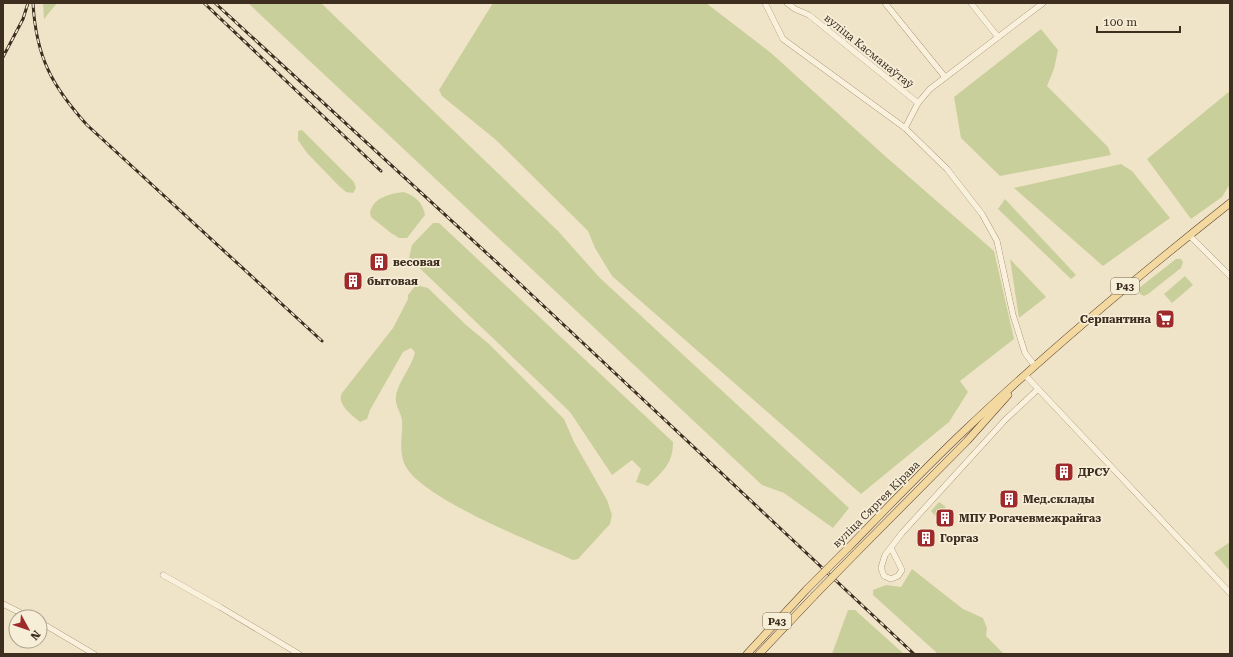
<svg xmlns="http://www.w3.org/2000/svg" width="1233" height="657" font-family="'Roboto Serif',serif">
	<rect width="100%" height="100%" fill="#f0e4c8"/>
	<!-- green -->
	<g fill="#c9cf9b">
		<path d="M43,3H57L44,19Z"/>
		<path d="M248,3H321L558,231L600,278L849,508L833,528L784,493L762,485Z"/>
		<path d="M493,3H706L771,53L885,156L994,251L1014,339L960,381L968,392L949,422L861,494L612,276L595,248L588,231L496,140L442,96L439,90Z"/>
		<path d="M1041,29L1058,50L1054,69L1047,86L1108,147L1111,155L1000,176L961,138L954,97Z"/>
		<path d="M1230,91V184L1222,197L1191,219L1147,159Z"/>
		<path d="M302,130L354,182L356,188L353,193L346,192L339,186L307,153L298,140V131Z"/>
		<path d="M1121,164L1132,171L1170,218L1103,266L1014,188Z"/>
		<path d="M403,192C415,195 423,203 425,215L407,238H399L391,233L371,217L370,212C374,197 390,194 403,192Z"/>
		<path d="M1005,199L1076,275L1071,279L998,209Z"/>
		<path d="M433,223H439L673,442C673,464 663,471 648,486L636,482L641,469L632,460L612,475L570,412L409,258L412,245Z"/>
		<path d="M1010,259L1046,297L1019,318Z"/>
		<path d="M1176,259H1181L1183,262L1181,268L1148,294L1144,296L1140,294L1139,288Z"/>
		<path d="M1185,276L1193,285L1172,303L1164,294Z"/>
		<path d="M416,285L428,288L466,325L488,343L564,419L574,442L607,500L612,515L610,524L578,559L573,560C537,544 420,498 405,465C398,451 403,435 402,420C401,412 395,407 396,397C397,383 412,367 415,352L411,348L403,352L370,410L367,419L360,422C352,415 336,404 342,393L393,328L408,299V295Z"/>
		<path d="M939,502L946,507L936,517L931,511Z"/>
		<path d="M1230,542V571L1214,553Z"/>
		<path d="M912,569L963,609L983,618L987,628L986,636L1004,654H938L873,595V590L886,585L901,587Z"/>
		<path d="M848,610H855L904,654H832Z"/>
	</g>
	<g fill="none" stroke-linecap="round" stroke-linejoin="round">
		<!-- minor casing -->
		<g stroke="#8d765c" stroke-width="6">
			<g id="minor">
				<path d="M765,3L783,39L905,128L947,169L982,214L997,241L1013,315L1025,353L1035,366"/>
				<path d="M787,3L795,9L809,15L918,103"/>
				<path d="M885,3L945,77"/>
				<path d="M971,3L998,37"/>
				<path d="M905,128L918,103L930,89L1043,3"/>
				<path d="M1190,236L1230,276"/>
				<path d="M1025,375L1230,593"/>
				<path d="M891,548L902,570L898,576L891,579L884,576L881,568L885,555L902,533L1005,420L1038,389"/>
				<path d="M163,575L220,607L299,654"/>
				<path d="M3,604L29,617"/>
				<path d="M40,622L94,654"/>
			</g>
		</g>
		<!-- major casing -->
		<g stroke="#5b4430" stroke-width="8">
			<g id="major">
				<path d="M848,548C886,509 924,469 963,432C1048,351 1138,276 1230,203"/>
				<path d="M856,553L967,441L1008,395"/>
				<path d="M747,654L807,589"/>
				<path d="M759,654L814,596"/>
			</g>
		</g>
		<!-- minor -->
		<use href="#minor" stroke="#faf1dc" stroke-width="5.5"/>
		<!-- major -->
		<use href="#major" stroke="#f3d9a0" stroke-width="7"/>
		<!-- rail casing -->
		<g stroke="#3d2e20" stroke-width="3">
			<g id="rail">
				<path d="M33,3C36,57 52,86 87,125L322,341"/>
				<path d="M204,3L381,171"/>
				<path d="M215,3L517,281L914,654"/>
				<path d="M3,57L23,19L28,3"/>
			</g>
		</g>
		<!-- rail -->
		<use href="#rail" stroke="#f7eed8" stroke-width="1.5" stroke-dasharray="4.5" stroke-linecap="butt"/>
		<!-- major-bridge casing -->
		<g stroke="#5b4430" stroke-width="8" stroke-linecap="butt">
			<g id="major-bridge">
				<path d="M807,589L848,548"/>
				<path d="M814,596L856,553"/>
			</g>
		</g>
		<!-- major-bridge -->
		<use href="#major-bridge" stroke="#f3d9a0" stroke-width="7"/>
	</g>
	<!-- icons -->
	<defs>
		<g id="building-square" transform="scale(1)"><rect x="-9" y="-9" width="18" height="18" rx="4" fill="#9e2a2b" stroke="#f7eed8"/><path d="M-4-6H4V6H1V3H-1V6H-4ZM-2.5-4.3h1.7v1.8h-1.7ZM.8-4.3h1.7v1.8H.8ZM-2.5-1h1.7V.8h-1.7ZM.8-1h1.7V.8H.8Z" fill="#fff"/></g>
		<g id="supermarket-square" transform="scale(1)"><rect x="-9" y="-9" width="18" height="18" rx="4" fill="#9e2a2b" stroke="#f7eed8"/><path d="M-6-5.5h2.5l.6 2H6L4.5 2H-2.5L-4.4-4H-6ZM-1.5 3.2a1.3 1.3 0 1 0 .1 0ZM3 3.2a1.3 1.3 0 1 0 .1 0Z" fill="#fff"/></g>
	</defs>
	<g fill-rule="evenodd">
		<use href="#building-square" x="379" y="262"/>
		<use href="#building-square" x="353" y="281"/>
		<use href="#supermarket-square" x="1165" y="319"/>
		<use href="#building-square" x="1064" y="472"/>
		<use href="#building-square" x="1009" y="499"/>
		<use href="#building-square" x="945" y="518"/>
		<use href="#building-square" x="926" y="538"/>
	</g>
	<g text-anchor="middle" stroke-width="3.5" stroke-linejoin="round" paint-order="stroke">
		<!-- shield labels -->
		<g fill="#f7eed8" stroke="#756857" stroke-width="1">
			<rect x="1111" y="278" width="28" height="16" rx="3"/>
			<rect x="763" y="613" width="28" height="16" rx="3"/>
		</g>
		<g font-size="10" font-weight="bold" fill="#3d2e20">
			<text x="1125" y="290">Р43</text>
			<text x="777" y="625">Р43</text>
		</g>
		<!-- street labels -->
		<g font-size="11" fill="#3d2e20" stroke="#f7eed8">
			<text transform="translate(869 51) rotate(39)" y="4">вуліца Касманаўтаў</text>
			<text transform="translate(876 504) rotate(-45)" y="4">вуліца Сяргея Кірава</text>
		</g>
		<!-- poi labels -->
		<g font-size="11" font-weight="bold" fill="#3d2e20" stroke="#f7eed8" text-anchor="start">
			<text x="393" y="266">весовая</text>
			<text x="367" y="285">бытовая</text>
			<text x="1151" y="323" text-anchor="end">Серпантина</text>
			<text x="1078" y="476">ДРСУ</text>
			<text x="1023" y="503">Мед.склады</text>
			<text x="959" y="522">МПУ Рогачевмежрайгаз</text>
			<text x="940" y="542">Горгаз</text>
		</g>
	</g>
	<!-- border -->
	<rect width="1233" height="657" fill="none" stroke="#3d2e20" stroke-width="8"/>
	<!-- north arrow -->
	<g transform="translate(28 629) rotate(130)"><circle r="19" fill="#f7eed8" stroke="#ada18e"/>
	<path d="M0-3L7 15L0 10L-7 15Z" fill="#9e2a2b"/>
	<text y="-6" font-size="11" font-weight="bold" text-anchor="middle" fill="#3d2e20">N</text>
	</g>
	<!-- scale -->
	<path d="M1097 26v6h83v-6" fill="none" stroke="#3d2e20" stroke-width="2"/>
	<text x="1103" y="26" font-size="12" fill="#3d2e20" stroke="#f7eed8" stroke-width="3" paint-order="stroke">100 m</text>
</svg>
